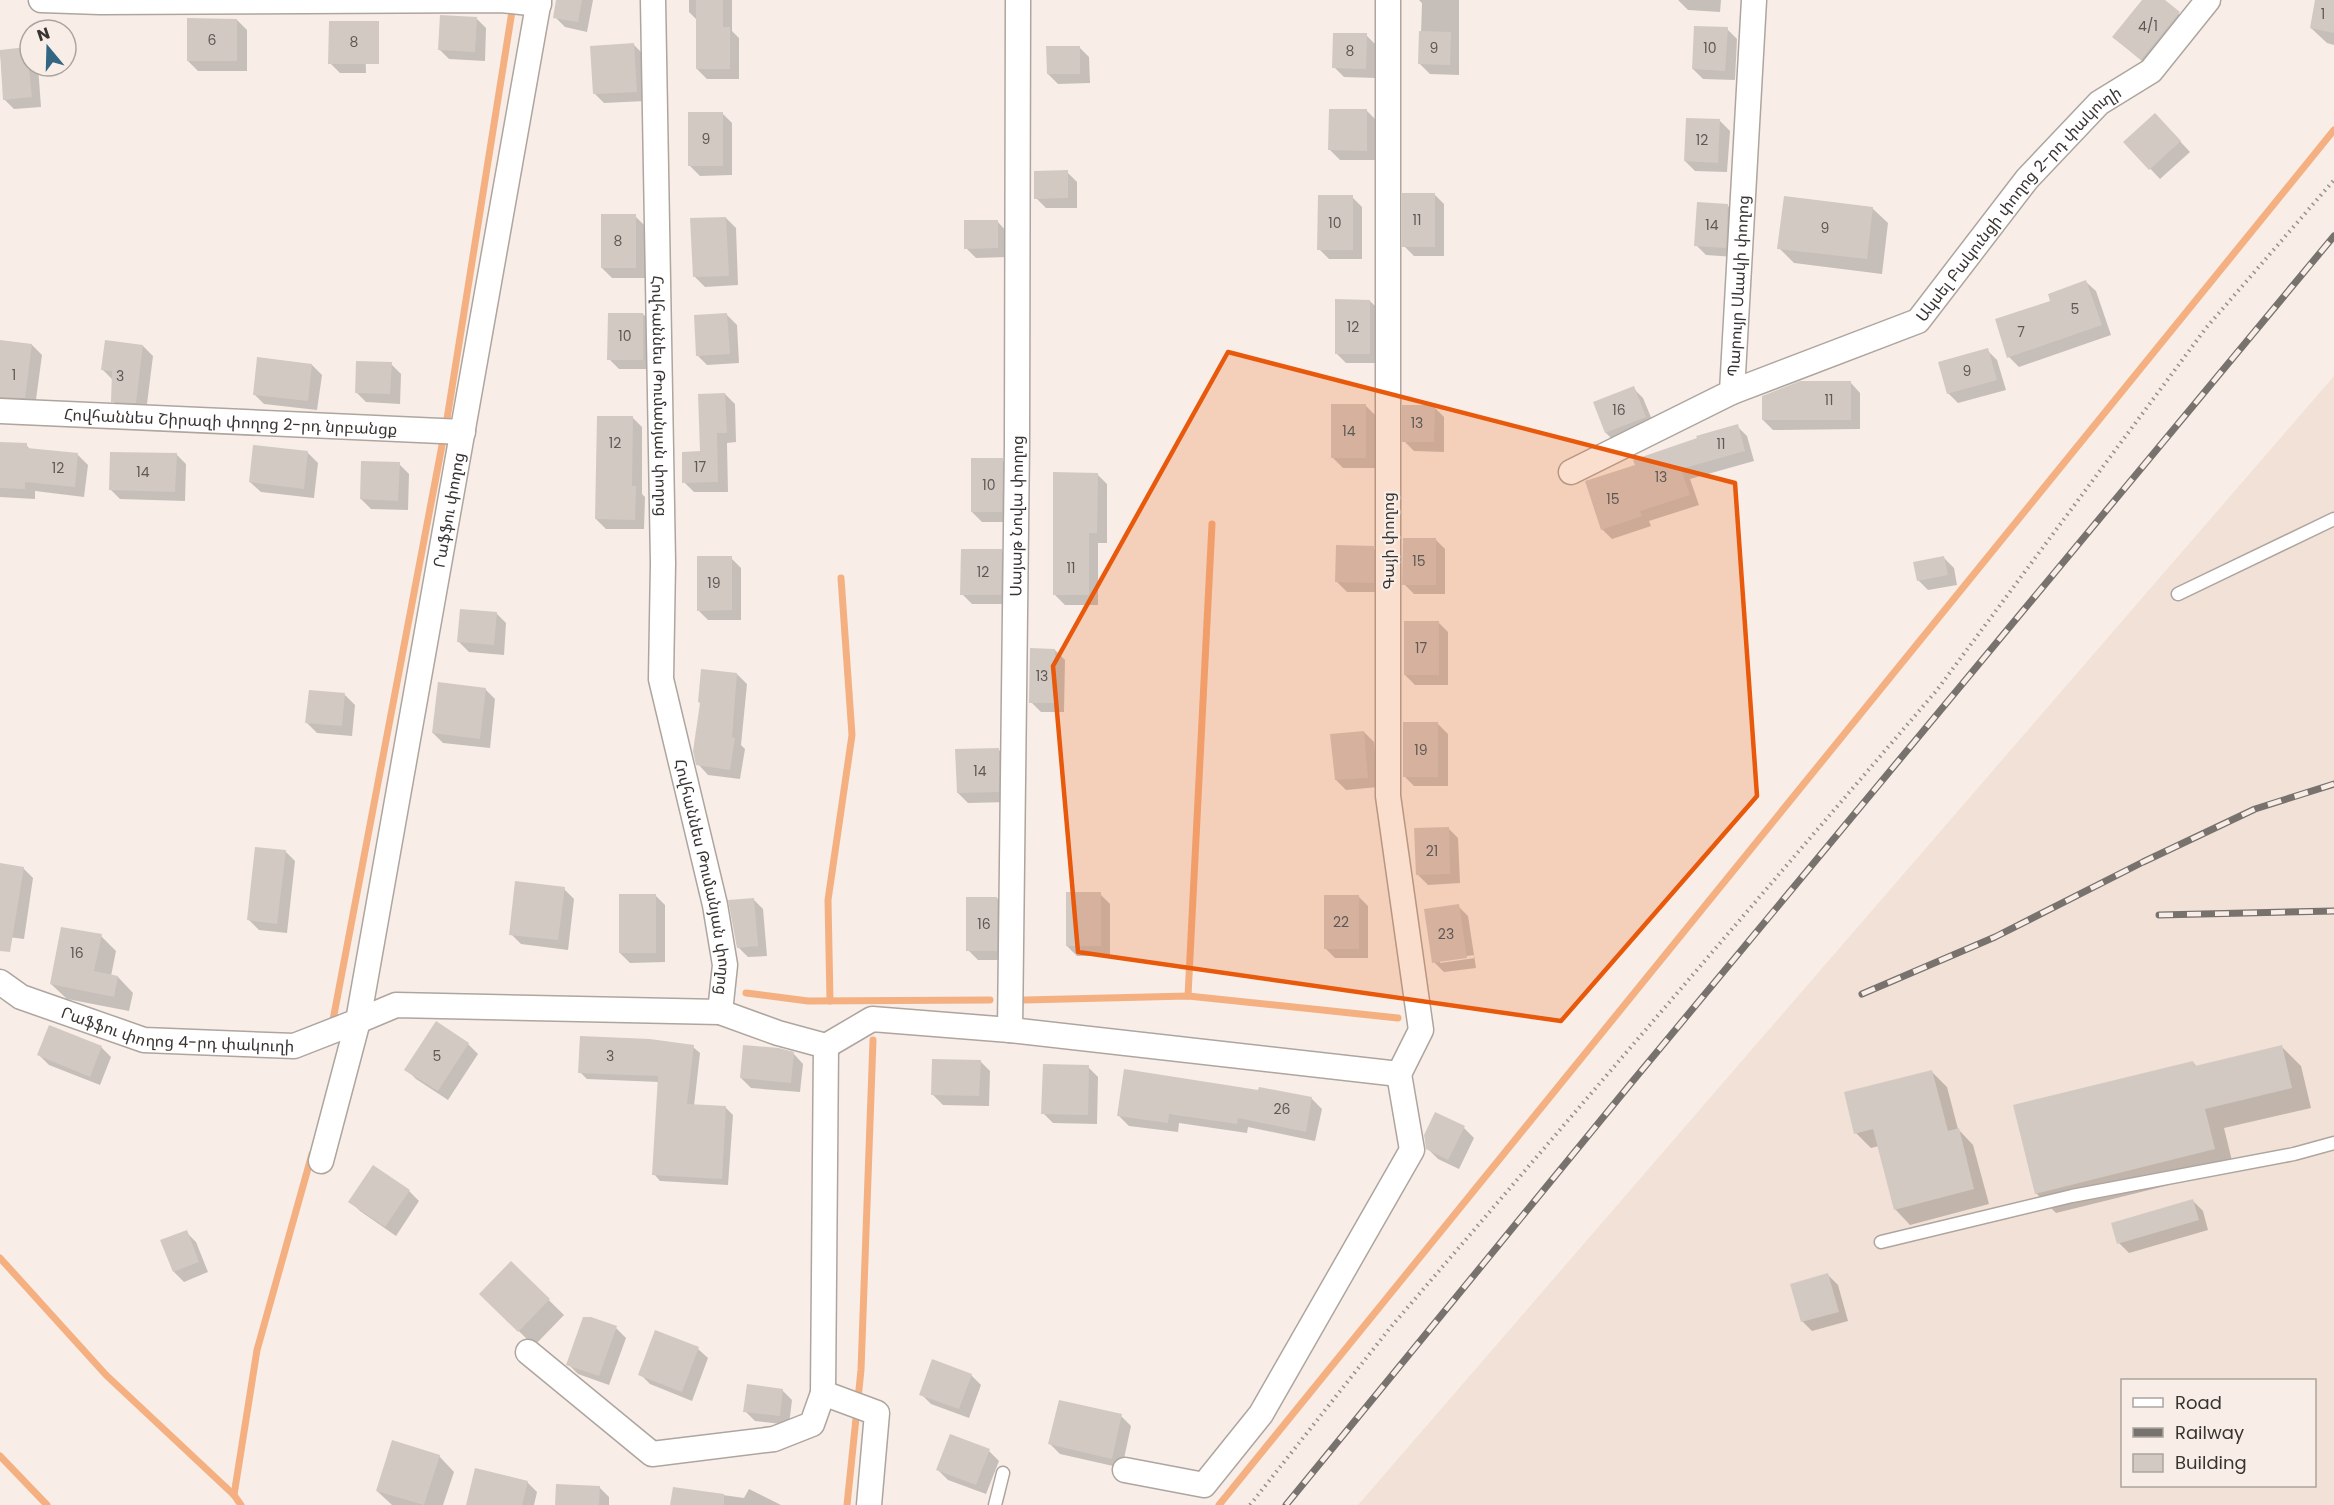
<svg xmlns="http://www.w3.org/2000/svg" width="2334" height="1505" font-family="Poppins,'Noto Sans Armenian',sans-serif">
	<rect width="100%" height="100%" fill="#f8eee7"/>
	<!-- built -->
	<path fill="#f2e1d6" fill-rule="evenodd" d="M2334,375V1505H1358L2334,376ZM2122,1380H2314V1486H2122Z"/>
	<!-- shadow -->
	<g fill="#0003" fill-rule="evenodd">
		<path d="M558,0H593L587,32L565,27L555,17Z"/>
		<path d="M689,0H732V31L739,38V79H707L697,69V20L689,12Z"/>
		<path d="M1419,0H1459V75L1430,74L1420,64L1422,3Z"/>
		<path d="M1678,0H1721L1720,12L1688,10Z"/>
		<path d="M2144,0H2163L2195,28L2157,74L2114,37Z"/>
		<path d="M2317,0H2334V45L2327,43L2311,28Z"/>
		<path d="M476,18L486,28L485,61L449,59L439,49Z"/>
		<path d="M237,20L247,30V71H198L188,61Z"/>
		<path d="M1727,29L1737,39L1735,80L1703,79L1693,69Z"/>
		<path d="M365,33L366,73H340L330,63Z"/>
		<path d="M1366,35L1376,45V78L1344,77L1334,67Z"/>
		<path d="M633,44L643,54L646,101L604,103L594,93Z"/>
		<path d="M1079,47L1089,57L1090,83L1058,84L1048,74Z"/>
		<path d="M27,49L30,52V66H38L41,107L14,109L4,99L0,51Z"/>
		<path d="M1367,111L1377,121L1376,160H1340L1330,150Z"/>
		<path d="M722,113L732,123V175L700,176L690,166Z"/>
		<path d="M1720,121L1730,131L1727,172L1695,171L1685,161Z"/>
		<path d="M2165,125L2190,152L2160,179L2125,142Z"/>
		<path d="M1067,172L1077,182V208H1046L1036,198Z"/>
		<path d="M1434,194L1444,204V256H1414L1404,246Z"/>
		<path d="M1352,197L1362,207V259H1329L1319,249Z"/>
		<path d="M1728,206L1738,216L1735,257L1706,255L1696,245Z"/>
		<path d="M1872,208L1888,223L1882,274L1794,263L1779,248Z"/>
		<path d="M635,216L645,226V278H612L602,268Z"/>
		<path d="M726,218L736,228L738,285L705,287L695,277Z"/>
		<path d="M997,221L1007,232V257L976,258L966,248Z"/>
		<path d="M2086,282L2096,291L2111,335L2019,367L2009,357Z"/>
		<path d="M1370,301L1380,311L1379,363H1346L1336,353Z"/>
		<path d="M643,314L653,324L652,369H619L609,359Z"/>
		<path d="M727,315L737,325L739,363L707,365L697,355Z"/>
		<path d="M0,341L32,345L42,355L35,407L0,411Z"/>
		<path d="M143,346L153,356L146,412L123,411L113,401V380L103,370Z"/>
		<path d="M1987,350L1997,360L2006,390L1958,403L1948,393Z"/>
		<path d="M391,364L401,374L400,404L366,402L356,392Z"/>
		<path d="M312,365L322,375L317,410L264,404L254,394Z"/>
		<path d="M1851,383L1860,393V429L1773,430L1763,420Z"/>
		<path d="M1633,388L1643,398L1655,427L1616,443L1606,433L1595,403Z"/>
		<path d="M725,394L735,404L736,442L727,443L728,492H694L684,482L701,453Z"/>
		<path d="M1366,406L1376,416V468H1343L1333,458Z"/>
		<path d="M1434,407L1444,417V452L1414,451L1404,441Z"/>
		<path d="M632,417L642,427V494L645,497L644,529H606L596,519Z"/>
		<path d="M1737,426L1747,436L1754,461L1690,479L1699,505L1649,521L1651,526L1612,539L1602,529L1637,466Z"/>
		<path d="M0,444L26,445L31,450L78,455L88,465L84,497L35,491V499L0,497Z"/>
		<path d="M308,453L318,463L314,498L261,492L250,482Z"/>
		<path d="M176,454L186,464L185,501L120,499L110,489Z"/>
		<path d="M1002,460L1012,470L1011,522H982L972,512Z"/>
		<path d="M399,464L409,474L408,510L371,509L361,499Z"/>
		<path d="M1097,474L1107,484V543H1098V605H1065L1055,595Z"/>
		<path d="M1435,539L1445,549V594H1414L1404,584Z"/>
		<path d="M1373,548L1383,558V592H1347L1337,582Z"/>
		<path d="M1001,550L1011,560L1010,604H972L962,594Z"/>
		<path d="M731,558L741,568V620H708L698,610Z"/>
		<path d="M1944,558L1954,568L1957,585L1928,590L1918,580Z"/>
		<path d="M496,613L506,623L504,655L469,652L459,642Z"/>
		<path d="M1438,622L1448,632V685H1415L1405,675Z"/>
		<path d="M1055,650L1065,660L1064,712H1041L1031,702Z"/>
		<path d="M737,674L747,684L741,745L745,749L740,779L708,775L698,764Z"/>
		<path d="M485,689L495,699L490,748L443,743L433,733Z"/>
		<path d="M345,695L355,705L352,736L317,733L307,723Z"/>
		<path d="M1438,724L1448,734V786H1414L1404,776Z"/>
		<path d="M1364,732L1374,742L1378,787L1346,790L1336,780Z"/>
		<path d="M999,750L1009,760L1008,802L968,803L958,793Z"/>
		<path d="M1448,828L1458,838L1460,883L1428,885L1418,875Z"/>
		<path d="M285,851L295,861L287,933L259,930L249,920Z"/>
		<path d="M0,864L23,868L33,878L24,939L0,936Z"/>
		<path d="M564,889L574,899L568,950L521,944L511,934Z"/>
		<path d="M1100,894L1110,904V956H1077L1067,946Z"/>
		<path d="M655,895L665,905V962L630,963L620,953Z"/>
		<path d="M1358,896L1368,906V958H1335L1325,948Z"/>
		<path d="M997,898L1007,908L1006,960H978L968,950Z"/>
		<path d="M753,899L763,909L767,956L748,957L738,947Z"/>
		<path d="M1458,906L1468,916L1476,968L1444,972L1434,962ZM1474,955L1475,958L1440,963V960Z"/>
		<path d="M101,936L116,951L111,976L118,977L133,993L129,1011L67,999L51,984Z"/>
		<path d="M468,1044L478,1054L448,1100L416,1079L406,1069Z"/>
		<path d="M2281,1046L2301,1066L2311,1108L2224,1128L2234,1169L2056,1213L2036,1193L2193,1062L2197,1067Z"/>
		<path d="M101,1047L111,1057L100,1085L49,1065L39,1055Z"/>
		<path d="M693,1047L700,1053L694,1106L726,1108L733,1115L728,1185L660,1181L654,1174L659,1082L587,1079L580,1072Z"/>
		<path d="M793,1053L803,1064L800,1092L751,1088L741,1078Z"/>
		<path d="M980,1061L990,1071L989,1106L943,1105L933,1095Z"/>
		<path d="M1088,1067L1098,1077L1097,1124L1053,1123L1043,1113Z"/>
		<path d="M1932,1072L1947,1087L1958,1129L1973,1145L1989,1204L1910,1225L1895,1209L1879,1146L1871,1148L1856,1133Z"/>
		<path d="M1312,1099L1322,1109L1315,1141L1248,1127L1247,1133L1179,1123L1178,1132L1129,1126L1119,1116Z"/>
		<path d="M1464,1128L1474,1138L1459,1169L1438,1159L1427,1148Z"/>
		<path d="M373,1167L409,1191L419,1201L396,1236L360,1211L350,1201Z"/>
		<path d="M2193,1201L2203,1211L2208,1230L2129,1253L2119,1243Z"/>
		<path d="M186,1232L196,1242L208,1272L184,1282L174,1272Z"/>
		<path d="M511,1263L564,1315L534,1346L481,1294Z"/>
		<path d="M1828,1275L1838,1285L1848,1321L1812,1331L1802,1321Z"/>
		<path d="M616,1328L626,1338L609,1385L578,1374L568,1364Z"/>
		<path d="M698,1349L708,1358L692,1401L650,1384L640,1374Z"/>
		<path d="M971,1375L981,1385L969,1418L931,1404L921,1394Z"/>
		<path d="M782,1390L792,1400L789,1425L755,1421L745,1411Z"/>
		<path d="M1121,1416L1131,1426L1122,1468L1060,1454L1050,1444Z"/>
		<path d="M951,1436L989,1451L999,1461L986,1494L948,1480L938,1470Z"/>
		<path d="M439,1456L454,1472L443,1505H392L377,1491Z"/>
		<path d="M527,1482L537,1492L534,1505H470Z"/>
		<path d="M599,1487L609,1497V1505H556Z"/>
		<path d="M674,1488L744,1498L749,1489L781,1505H672Z"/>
	</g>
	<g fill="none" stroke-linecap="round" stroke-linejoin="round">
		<!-- stream -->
		<g stroke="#f5b082" stroke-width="7">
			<path d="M746,993L808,1001L990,1000"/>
			<path d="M1188,996L1212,524"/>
			<path d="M1025,1000L1188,996L1398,1018"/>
			<path d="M830,1001L828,900L852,735L841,578"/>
			<path d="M333,1020L447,419L513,5"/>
			<path d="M0,1258L106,1375L234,1495L241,1505"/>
			<path d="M0,1456L47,1505"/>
			<path d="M234,1495L257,1350L312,1154"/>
			<path d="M847,1505L861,1370L873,1040"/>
			<path d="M1219,1505L2334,130"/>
		</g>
	</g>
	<!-- building -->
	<g fill="#d3c9c3">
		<path d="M556,0H582L578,22L553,18Z"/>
		<path d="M696,0H723V27H730V69H696Z"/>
		<path d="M2142,0H2165L2180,12L2141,60L2112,37Z"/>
		<path d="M2315,0H2334V33L2310,28Z"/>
		<path d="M440,15L477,17L475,52L438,50Z"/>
		<path d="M187,18L237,19V61H187Z"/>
		<path d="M329,21H379V64H328Z"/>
		<path d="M1694,26L1728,27L1725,71L1692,69Z"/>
		<path d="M1419,31L1451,32L1450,65L1418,64Z"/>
		<path d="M1333,33H1367L1366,69L1332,68Z"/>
		<path d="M634,43L637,92L593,94L590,46Z"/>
		<path d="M1046,46H1080V74H1047Z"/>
		<path d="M27,47L32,97L3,100L0,50Z"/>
		<path d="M1329,109H1367V151L1328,150Z"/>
		<rect x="688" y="112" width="35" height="54"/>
		<path d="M2155,113L2181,141L2149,170L2123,142Z"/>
		<path d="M1686,118L1720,119L1718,163L1684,161Z"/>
		<path d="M1068,170V198L1034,199V171Z"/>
		<rect x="1402" y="193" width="33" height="54"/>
		<path d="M1318,195H1353V250H1317Z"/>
		<path d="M1784,196L1873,207L1867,259L1777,249Z"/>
		<path d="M1697,202L1728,204L1726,248L1694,246Z"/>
		<rect x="601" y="214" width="35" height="54"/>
		<path d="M726,217L729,276L693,277L690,218Z"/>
		<path d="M964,220H998V248L964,249Z"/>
		<path d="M2086,280L2102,325L2007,358L1995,319L2050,301L2048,294Z"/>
		<path d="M1335,299L1370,300V354H1335Z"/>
		<path d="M608,313H643V360H607Z"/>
		<path d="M727,313L730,354L696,356L694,315Z"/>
		<path d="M0,340L32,344L25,398L0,397Z"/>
		<path d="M105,340L143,345L136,403L111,402L112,371L101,370Z"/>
		<path d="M1988,348L1997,380L1947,394L1938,362Z"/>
		<path d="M257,357L312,364L308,401L253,395Z"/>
		<path d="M356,361L392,362L390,394L355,393Z"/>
		<path d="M1800,381H1851V420H1762V396Z"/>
		<path d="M1634,386L1646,417L1605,433L1593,402Z"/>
		<path d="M725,393L727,433H717L718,482L682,483V452L700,451L698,394Z"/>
		<rect x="1331" y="404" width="35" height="54"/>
		<path d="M1402,405H1435L1434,442H1402Z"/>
		<path d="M597,416H633L632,486H636L635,520L595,519Z"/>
		<path d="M1738,424L1745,451L1681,469L1690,495L1640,511L1642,516L1601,530L1585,481L1635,465L1633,460L1697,438L1696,436Z"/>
		<path d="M0,442L27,443V448L78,453L75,487L25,482V489L0,488Z"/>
		<path d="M253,445L308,451L304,489L249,482Z"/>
		<path d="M110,452L177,453L175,492L109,490Z"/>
		<path d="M971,458H1003L1002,512H971Z"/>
		<path d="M361,461L400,462L398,501L360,499Z"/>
		<path d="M1053,472L1098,473L1097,533H1089V595H1053Z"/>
		<path d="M1403,538H1436V585H1402Z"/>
		<path d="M1336,545L1374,546V583L1335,582Z"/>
		<path d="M961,549H1002L1001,595H960Z"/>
		<path d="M697,556H732V610L697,611Z"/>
		<path d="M1944,556L1948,575L1917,581L1913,562Z"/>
		<path d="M460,609L497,612L494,645L457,642Z"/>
		<rect x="1404" y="621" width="35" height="54"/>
		<path d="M1030,648L1055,649V703H1029Z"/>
		<path d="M701,669L737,673L732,737L735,738L730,770L696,765L693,751L700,703L698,702Z"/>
		<path d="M438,682L486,688L480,739L432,733Z"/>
		<path d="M309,690L345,693L342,726L305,723Z"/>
		<rect x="1403" y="722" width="35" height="55"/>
		<path d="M1364,731L1368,778L1335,780L1330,734Z"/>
		<path d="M999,748V792L957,793L955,749Z"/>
		<path d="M1449,827L1450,874L1416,875L1414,828Z"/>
		<path d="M255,847L286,850L277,924L247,920Z"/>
		<path d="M0,863L24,867L10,952L0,951Z"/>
		<path d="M515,881L565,887L558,940L509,935Z"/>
		<rect x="1066" y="892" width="35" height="54"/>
		<rect x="619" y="894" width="37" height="59"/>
		<rect x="1324" y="895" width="35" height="54"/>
		<rect x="966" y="897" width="31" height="54"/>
		<path d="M754,898L758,946L737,948L728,900Z"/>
		<path d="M1459,904L1467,958L1432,963L1424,909Z"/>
		<path d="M61,927L102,934L94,971L118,976L114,997L50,984Z"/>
		<path d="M436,1021L469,1043L438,1091L404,1070Z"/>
		<path d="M49,1025L102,1046L90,1077L37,1055Z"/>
		<path d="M580,1036L650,1039L694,1045L687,1104L726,1106L722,1179L652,1175L658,1076L578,1073Z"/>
		<path d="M743,1045L779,1048L794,1052L791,1083L740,1078Z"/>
		<path d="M2282,1045L2292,1088L2205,1109L2215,1149L2035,1194L2013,1105L2193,1061L2195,1066Z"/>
		<path d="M932,1059L981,1060L979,1096L931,1095Z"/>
		<path d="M1043,1064L1089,1065L1088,1115L1041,1114Z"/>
		<path d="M1124,1069L1258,1090L1259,1087L1312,1097L1306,1132L1238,1118L1237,1124L1169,1114L1168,1123L1117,1116Z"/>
		<path d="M1932,1070L1948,1131L1959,1128L1974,1189L1894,1210L1873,1129L1854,1134L1844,1092Z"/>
		<path d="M1435,1112L1465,1126L1448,1160L1426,1149L1424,1135Z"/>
		<path d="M373,1165L410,1190L385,1227L348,1202Z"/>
		<path d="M2193,1199L2199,1220L2117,1244L2111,1223Z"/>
		<path d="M187,1230L199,1262L173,1272L160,1240Z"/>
		<path d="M511,1261L550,1299L518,1332L479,1294Z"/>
		<path d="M1828,1273L1839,1312L1801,1322L1790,1284Z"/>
		<path d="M583,1317H591L617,1326L599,1376L566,1365Z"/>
		<path d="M655,1330L699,1347L682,1392L638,1375Z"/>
		<path d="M932,1359L972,1374L959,1409L919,1395Z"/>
		<path d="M747,1384L783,1389L780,1416L743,1412Z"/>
		<path d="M1059,1400L1122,1414L1112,1459L1048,1444Z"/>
		<path d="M950,1434L990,1449L976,1485L936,1470Z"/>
		<path d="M392,1440L440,1455L424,1505L376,1491Z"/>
		<path d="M475,1468L528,1481L522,1505H466Z"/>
		<path d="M556,1484L600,1486L599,1505H555Z"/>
		<path d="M673,1487L724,1494V1505H670Z"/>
	</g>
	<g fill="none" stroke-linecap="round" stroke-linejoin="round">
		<!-- lane casing -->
		<g stroke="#aea59f" stroke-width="15">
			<g id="lane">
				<path d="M2178,594L2334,519"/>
				<path d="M1881,1242L2072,1196L2294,1154L2334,1143"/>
				<path d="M995,1505L1003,1473"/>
			</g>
		</g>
		<!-- street casing -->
		<g stroke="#aea59f" stroke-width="27">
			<g id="street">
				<path d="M41,0L100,2L501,0L539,4"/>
				<path id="s1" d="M653,0L663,563L661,679L715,905L725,965L720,1012L778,1033L826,1046"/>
				<path d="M1388,0V796L1421,1030L1399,1074"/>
				<path id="s2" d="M1732,392L1918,321L2027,179L2099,103L2151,71L2208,0"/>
				<path id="s3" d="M0,411L463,432"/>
				<path id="s4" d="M1571,472L1732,392L1754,0"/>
				<path id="s5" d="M0,982L21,997L144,1040L294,1046L358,1021L539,0"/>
				<path id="s6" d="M1010,1030L1017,445L1018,0"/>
				<path d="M826,1046L872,1019L1010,1030L1399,1074"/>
				<path d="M321,1161L358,1021L396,1005L720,1012"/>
				<path d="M528,1352L652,1454L774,1439L812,1424L823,1393L826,1046"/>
				<path d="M823,1393L877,1413L869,1505"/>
				<path d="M1125,1470L1204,1485L1261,1414L1412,1150L1399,1074"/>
			</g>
		</g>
		<!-- path -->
		<path stroke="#97908b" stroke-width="4" stroke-dasharray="1.5 4.5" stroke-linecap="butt" d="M1250,1505L1390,1328L1937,690L2206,328L2334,180"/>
		<!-- lane -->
		<use href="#lane" stroke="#fff" stroke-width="12"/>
		<!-- street -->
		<use href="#street" stroke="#fff" stroke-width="24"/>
		<!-- rail casing -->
		<g stroke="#78726e" stroke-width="7">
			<g id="rail">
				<path d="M2159,915L2334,911"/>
				<path d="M1862,994L1995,937L2143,862L2255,809L2334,784"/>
				<path d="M1286,1505L1632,1082L2334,236"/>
			</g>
		</g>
		<!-- rail -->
		<use href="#rail" stroke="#f8eee7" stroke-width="4.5" stroke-dasharray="14" stroke-linecap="butt"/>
	</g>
	<!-- marked area -->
	<path fill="#e8590c" fill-opacity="0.2" stroke="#e8590c" stroke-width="4.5" stroke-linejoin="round" d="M1228,352L1735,483L1757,796L1561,1021L1078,952L1053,666Z"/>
	<g text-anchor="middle" stroke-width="4.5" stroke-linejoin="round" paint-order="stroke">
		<!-- number labels -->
		<g font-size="14" fill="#5f5956">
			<text x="2323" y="19">1</text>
			<text x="2148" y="31">4/1</text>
			<text x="212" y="45">6</text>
			<text x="354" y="47">8</text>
			<text x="1434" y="53">9</text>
			<text x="1710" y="53">10</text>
			<text x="1350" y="56">8</text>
			<text x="706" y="144">9</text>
			<text x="1702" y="145">12</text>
			<text x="1417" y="225">11</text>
			<text x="1335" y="228">10</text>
			<text x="1712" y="230">14</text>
			<text x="1825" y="233">9</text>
			<text x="618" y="246">8</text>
			<text x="2075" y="314">5</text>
			<text x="1353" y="332">12</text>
			<text x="2021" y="337">7</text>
			<text x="625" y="341">10</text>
			<text x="1967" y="376">9</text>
			<text x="14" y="380">1</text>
			<text x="120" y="381">3</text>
			<text x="1829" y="405">11</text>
			<text x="1619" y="415">16</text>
			<text x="1417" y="428">13</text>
			<text x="1349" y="436">14</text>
			<text x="615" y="448">12</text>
			<text x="1721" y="449">11</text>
			<text x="700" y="472">17</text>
			<text x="58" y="473">12</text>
			<text x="143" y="477">14</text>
			<text x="1661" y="482">13</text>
			<text x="989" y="490">10</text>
			<text x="1613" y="504">15</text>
			<text x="1419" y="566">15</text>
			<text x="1071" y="573">11</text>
			<text x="983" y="577">12</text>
			<text x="714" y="588">19</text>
			<text x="1421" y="653">17</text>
			<text x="1042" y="681">13</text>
			<text x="1421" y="755">19</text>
			<text x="980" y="776">14</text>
			<text x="1432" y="856">21</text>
			<text x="1341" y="927">22</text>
			<text x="984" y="929">16</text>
			<text x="1446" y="939">23</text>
			<text x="77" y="958">16</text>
			<text x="437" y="1061">5</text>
			<text x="610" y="1061">3</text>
			<text x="1282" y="1114">26</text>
		</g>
		<!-- street labels -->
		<g font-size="16" fill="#383431" stroke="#f8eee7">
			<text dy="6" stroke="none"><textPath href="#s2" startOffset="354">Ակսել Բակունցի փողոց 2-րդ փակուղի</textPath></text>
			<text dy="6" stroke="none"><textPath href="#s4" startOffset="286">Պարույր Սևակի փողոց</textPath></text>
			<text dy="6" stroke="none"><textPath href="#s1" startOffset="396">Հովհաննես Թումանյան փողոց</textPath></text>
			<text dy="6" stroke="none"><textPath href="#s3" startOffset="231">Հովհաննես Շիրազի փողոց 2-րդ նրբանցք</textPath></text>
			<text dy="6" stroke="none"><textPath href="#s5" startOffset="894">Րաֆֆու փողոց</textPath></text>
			<text dy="6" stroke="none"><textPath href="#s6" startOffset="514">Սայաթ Նովա փողոց</textPath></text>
			<text transform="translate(1388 541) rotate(-90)" y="6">Գայի փողոց</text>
			<text dy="6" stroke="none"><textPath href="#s1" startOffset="882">Հովհաննես Թումանյան փողոց</textPath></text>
			<text dy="6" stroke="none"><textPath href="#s5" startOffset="188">Րաֆֆու փողոց 4-րդ փակուղի</textPath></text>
		</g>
	</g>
	<!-- legend -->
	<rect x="2121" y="1379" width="195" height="108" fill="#f8eee7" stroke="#aba49e" stroke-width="1.5"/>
	<rect x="2133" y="1398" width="30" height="9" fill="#ffffff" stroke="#aba49e" stroke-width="1.5"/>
	<text x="2175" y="1409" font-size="18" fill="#383431">Road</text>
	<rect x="2133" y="1428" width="30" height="9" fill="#78726e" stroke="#aba49e" stroke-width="1.5"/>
	<text x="2175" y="1439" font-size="18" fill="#383431">Railway</text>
	<rect x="2133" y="1454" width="30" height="18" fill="#d3c9c3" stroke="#aba49e" stroke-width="1.5"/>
	<text x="2175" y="1469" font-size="18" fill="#383431">Building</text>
	<!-- north arrow -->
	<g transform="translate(48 48) rotate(341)"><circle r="28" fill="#f8eee7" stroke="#aba49e" stroke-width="1.5"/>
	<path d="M0-4.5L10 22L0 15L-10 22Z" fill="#326683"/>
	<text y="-9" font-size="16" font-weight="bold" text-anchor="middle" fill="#383431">N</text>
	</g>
</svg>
